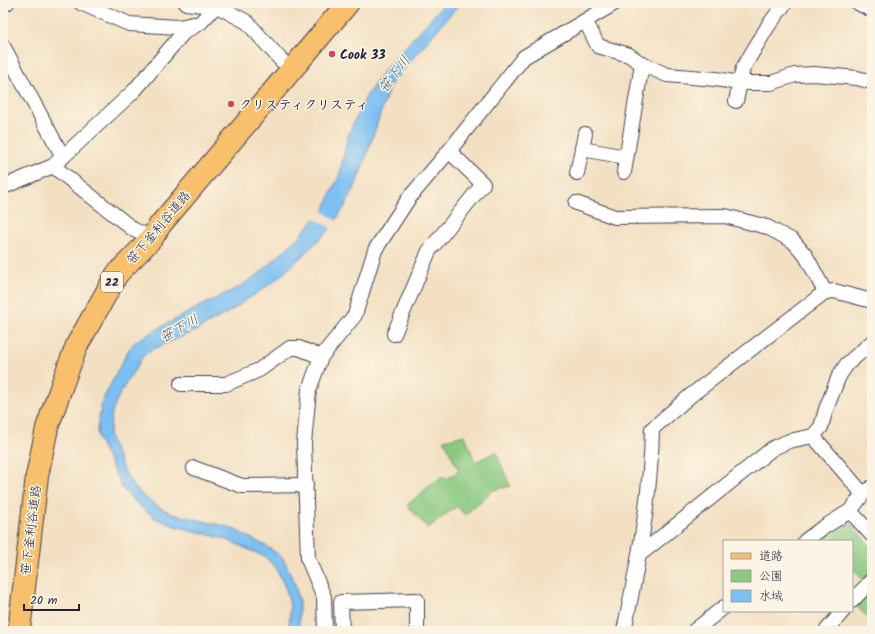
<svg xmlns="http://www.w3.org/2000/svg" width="875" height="634" font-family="Kalam,'Klee One',sans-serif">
	<rect width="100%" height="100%" fill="#fcf5e5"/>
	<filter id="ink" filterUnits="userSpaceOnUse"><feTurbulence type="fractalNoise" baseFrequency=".025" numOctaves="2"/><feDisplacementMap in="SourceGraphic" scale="8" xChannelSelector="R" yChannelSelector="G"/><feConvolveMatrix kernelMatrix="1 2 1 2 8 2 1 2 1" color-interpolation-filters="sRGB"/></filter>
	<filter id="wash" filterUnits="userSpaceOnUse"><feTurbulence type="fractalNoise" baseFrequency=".012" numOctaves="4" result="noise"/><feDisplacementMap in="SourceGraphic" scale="16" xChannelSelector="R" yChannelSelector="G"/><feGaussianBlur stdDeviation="0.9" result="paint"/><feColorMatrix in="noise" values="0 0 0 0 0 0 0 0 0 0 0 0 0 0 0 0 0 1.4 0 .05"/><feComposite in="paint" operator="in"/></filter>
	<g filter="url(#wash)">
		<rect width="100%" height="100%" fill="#f3e0c2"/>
		<!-- green -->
		<g fill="#89c980" stroke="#56765e">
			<path d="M465,435L475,462L496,452L510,486L493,490L465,515L457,506L428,528L407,505L442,476L446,479L459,471L444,440Z"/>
			<path d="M848,520L872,549V570L863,580L852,567V541H830L826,536Z"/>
			<path d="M872,589V623L856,605Z"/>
		</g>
		<!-- water -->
		<path fill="#7cbff2" stroke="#4f7096" d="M445,3H460L390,85L363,166L354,189L344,208L329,230L287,270L273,282L232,310L195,331L153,349L143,356L119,395L112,412L109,436L122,467L132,484L144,497L157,506L173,514L229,527L268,547L283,558L295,584L299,602V631H289L290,606L286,589L276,568L265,557L225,539L175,526L155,518L135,502L122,488L98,438L97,429L102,401L129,349L136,341L187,313L241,286L260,273L298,238L318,215L324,210L340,173L348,135L366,97L381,74Z"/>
		<!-- pier -->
		<path fill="#f3e0c2" d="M321,210L337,221L332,229L313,217Z"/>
	</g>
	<g filter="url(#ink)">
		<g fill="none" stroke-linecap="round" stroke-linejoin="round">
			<!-- street casing -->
			<g stroke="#413e4f" stroke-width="16">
				<g id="street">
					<path d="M81,3L129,24L178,27L193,24"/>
					<path d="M186,3L219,7L247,22L280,59L291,69"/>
					<path d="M858,3L872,10"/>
					<path d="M3,5L7,3"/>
					<path d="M586,22L598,46L629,55L642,64L667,75L716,79L739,83H771L795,75L814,74L857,78L872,82"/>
					<path d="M3,46L63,157"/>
					<path d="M736,101L743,68L768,26L785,3"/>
					<path d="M582,149L626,157"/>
					<path d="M53,166L134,230L152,238"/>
					<path d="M624,172L642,64"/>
					<path d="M577,173L585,134"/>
					<path d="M3,187L53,166L134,91L183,33L201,22L215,7"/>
					<path d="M576,203L615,217L725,216L767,227L793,241L806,256L825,292L834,291L872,301"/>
					<path d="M394,334L429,251L483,184L449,151"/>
					<path d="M181,384H226L259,370L290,348H299L321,357"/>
					<path d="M813,436L863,494"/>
					<path d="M194,468L242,486L306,485"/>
					<path d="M850,511L872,535"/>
					<path d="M805,541L821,529L850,511L863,494L872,487"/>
					<path d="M639,555L773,448L789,441L813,436L821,427L826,409L839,376L847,364L872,342"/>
					<path d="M852,601L872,580"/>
					<path d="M325,631L324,597L308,559L304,443L309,390L321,357L355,315L375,250L409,198L449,151L524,57L615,3"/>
					<path d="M342,631L341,602L417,600V631"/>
					<path d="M624,631C638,564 651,497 652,429L690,396L825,292"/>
					<path d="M694,631L724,607"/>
					<path d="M826,631L843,611"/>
				</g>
			</g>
			<!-- primary casing -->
			<g stroke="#413e4f" stroke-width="24">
				<path id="primary" d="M19,631L37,476L47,428L63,382L77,345L117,274L152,238L160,225L348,3"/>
			</g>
			<!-- street -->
			<use href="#street" stroke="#fff" stroke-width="14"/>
			<!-- primary -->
			<use href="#primary" stroke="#f8bf6c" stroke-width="22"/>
		</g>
	</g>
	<!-- markers -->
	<g fill="#d1495b" stroke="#fcf5e5" stroke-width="1.5">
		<circle cx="332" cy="54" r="4"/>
		<circle cx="231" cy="104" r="4"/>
	</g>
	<g text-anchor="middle" stroke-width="3" stroke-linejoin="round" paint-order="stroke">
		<!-- shield labels -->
		<rect fill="#fcf5e5" stroke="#63616e" stroke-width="1" x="101" y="272" width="22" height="20" rx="3"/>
		<g font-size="12" font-weight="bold" fill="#22223b">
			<text x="112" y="286">22</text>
		</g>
		<!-- poi labels -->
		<g font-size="13" font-weight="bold" fill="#22223b" stroke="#fcf5e5" text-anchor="start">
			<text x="340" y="59">Cook 33</text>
			<text x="239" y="109">クリスティクリスティ</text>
		</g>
		<!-- street labels -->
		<g font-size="13" fill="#22223b" stroke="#fcf5e5">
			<text transform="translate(158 227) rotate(-50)" y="5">笹下釜利谷道路</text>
			<text transform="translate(30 530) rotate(-83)" y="5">笹下釜利谷道路</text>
		</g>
		<!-- water labels -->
		<g font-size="14" font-style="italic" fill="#42597b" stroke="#fcf5e5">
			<text transform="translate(394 74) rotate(-53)" y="5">笹下川</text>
			<text transform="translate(179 328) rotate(-30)" y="5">笹下川</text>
		</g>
	</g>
	<!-- margin -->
	<rect width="875" height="634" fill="none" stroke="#fcf5e5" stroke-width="16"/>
	<!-- legend -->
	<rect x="723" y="540" width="130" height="72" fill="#fcf5e5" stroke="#a5a1a1"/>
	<rect x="731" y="553" width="20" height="6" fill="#f8bf6c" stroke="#a5a1a1"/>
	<text x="759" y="560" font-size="12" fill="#22223b">道路</text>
	<rect x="731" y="570" width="20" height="12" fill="#89c980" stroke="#a5a1a1"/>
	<text x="759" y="580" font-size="12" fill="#22223b">公園</text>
	<rect x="731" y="590" width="20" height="12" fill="#7cbff2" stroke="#a5a1a1"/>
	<text x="759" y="600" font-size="12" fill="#22223b">水域</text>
	<!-- scale -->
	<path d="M24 604v6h55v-6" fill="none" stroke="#22223b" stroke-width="2"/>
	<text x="30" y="604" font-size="12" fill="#22223b" stroke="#fcf5e5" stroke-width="3" paint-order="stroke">20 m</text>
</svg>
